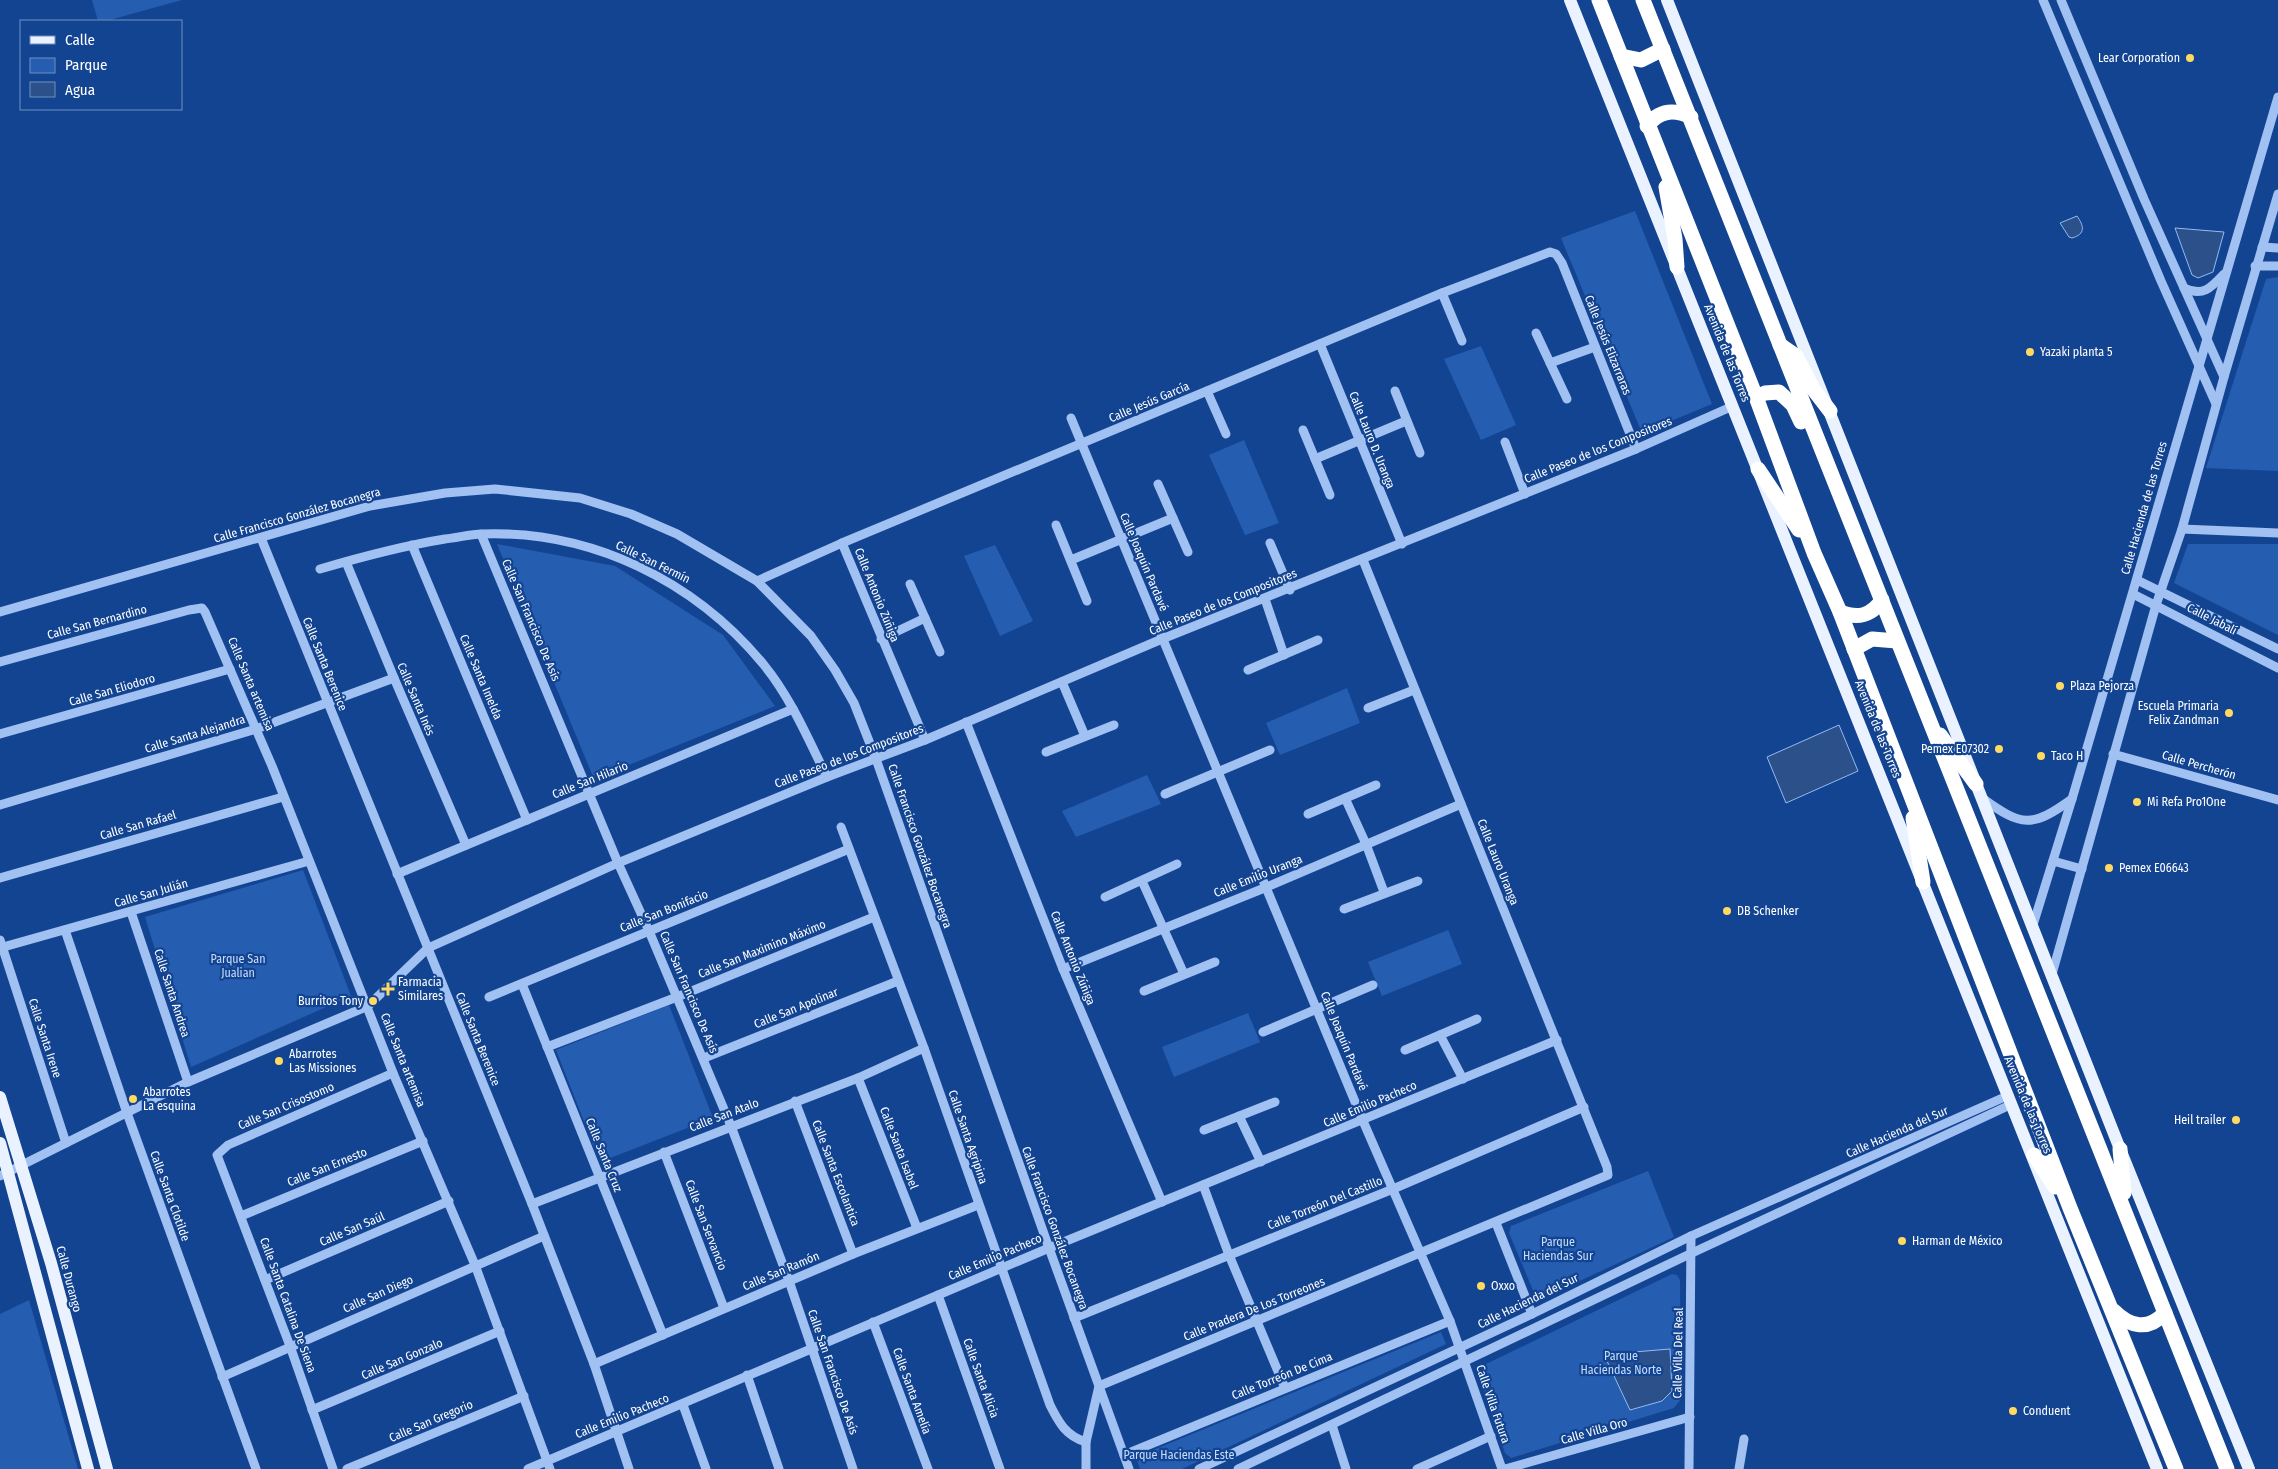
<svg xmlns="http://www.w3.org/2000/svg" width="2278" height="1469" font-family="'Fira Sans Condensed',sans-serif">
	<rect width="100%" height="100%" fill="#134492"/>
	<!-- green -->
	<g fill="#255db1">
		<path d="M92,0H182L106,21H98Z"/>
		<path d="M1635,211L1712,404L1642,433L1561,238Z"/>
		<path d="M2278,277V471L2206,468L2266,279Z"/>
		<path d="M1481,346L1516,425L1481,440L1444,359Z"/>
		<path d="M1244,440L1279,523L1245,535L1209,455Z"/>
		<path d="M497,544L615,566L723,635L775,706L594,779Z"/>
		<path d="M2188,544H2278V635L2174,583Z"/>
		<path d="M995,545L1033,621L1000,636L964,556Z"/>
		<path d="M1347,688L1360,723L1280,755L1266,723Z"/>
		<path d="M1147,775L1161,804L1076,837L1062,811Z"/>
		<path d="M303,870L351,996L191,1067L145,917Z"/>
		<path d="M1448,930L1462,964L1382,996L1368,962Z"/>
		<path d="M669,1005L713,1118L600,1162L556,1050Z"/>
		<path d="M1248,1013L1260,1042L1174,1077L1162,1047Z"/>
		<path d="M1648,1171L1674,1237L1541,1299L1535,1295L1509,1233L1511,1226Z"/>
		<path d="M1672,1274L1677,1275L1680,1280L1681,1399L1674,1408L1511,1458L1505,1453L1479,1375L1484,1365Z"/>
		<path d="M29,1300L78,1469H0V1314Z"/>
		<path d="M1441,1332L1446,1344L1182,1469H1140L1136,1457Z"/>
	</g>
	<!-- water -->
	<g fill="#2c508a" stroke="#92bbf5">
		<path d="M2077,216C2084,226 2086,234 2072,238L2069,237L2060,223Z"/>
		<path d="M2175,228L2224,232L2213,272L2198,278L2192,275Z"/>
		<path d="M1839,725L1858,771L1786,803L1767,757Z"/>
		<path d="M1670,1349L1672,1391L1662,1401L1630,1410L1607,1361L1610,1354Z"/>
	</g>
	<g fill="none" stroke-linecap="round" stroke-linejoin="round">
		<!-- minor -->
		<g stroke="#a0c1f2" stroke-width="9">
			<path d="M2043,0L2161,281L2216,404"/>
			<path d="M2061,0L2144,199L2224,377"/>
			<path d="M2262,247L2278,248"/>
			<path d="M2255,266H2278"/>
			<path d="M2184,288C2203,297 2211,288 2224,274"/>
			<path d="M1442,293L1462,341"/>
			<path d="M1536,333L1567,399"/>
			<path d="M1320,344L1402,544"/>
			<path d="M1550,363L1595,347"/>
			<path d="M1207,391L1226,434"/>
			<path d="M1395,391L1420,453"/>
			<path d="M1071,418L1363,1121L1450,1321L1502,1469"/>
			<path d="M1303,430L1330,495"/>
			<path d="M1505,442L1525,494"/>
			<path d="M1315,459L1406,421"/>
			<path d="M1158,484L1188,552"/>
			<path d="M1056,525L1087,601"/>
			<path d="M2182,529L2278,533"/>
			<path d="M481,534L618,863L649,931L731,1126L789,1281L853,1469"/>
			<path d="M261,538L532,1204L594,1364L629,1469"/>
			<path d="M842,543L925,740"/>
			<path d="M1270,543L1290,590"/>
			<path d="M412,545L527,820"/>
			<path d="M1071,560L1173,518"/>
			<path d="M346,562L394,678L466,845"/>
			<path d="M320,569C361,557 402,546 445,539C457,538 470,534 482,534C592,530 695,581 764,665C791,698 808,739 827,777"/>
			<path d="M2137,580L2278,649"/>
			<path d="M757,581L842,543L1207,391L1442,293L1550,252L1556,254L1562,263L1636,449"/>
			<path d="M910,584L940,652"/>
			<path d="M2133,594L2278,668"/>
			<path d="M1265,599L1284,655"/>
			<path d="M0,612L370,506L445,493L495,489L580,498L631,514L677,534L757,581L811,636L835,670L854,703L876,759L1049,1248L1129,1469"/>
			<path d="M881,639L925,618"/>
			<path d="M0,662L189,610L202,608L205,612L272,766L393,1073L475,1265L550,1469"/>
			<path d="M1248,670L1318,640"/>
			<path d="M1062,682L1085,736"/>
			<path d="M1368,708L1414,690"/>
			<path d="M966,722L1063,969L1162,1202"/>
			<path d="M0,734L230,669"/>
			<path d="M1046,752L1114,725"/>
			<path d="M2113,754L2278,800"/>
			<path d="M1165,794L1270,750"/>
			<path d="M1345,798L1366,844L1384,892"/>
			<path d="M1982,798C2022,827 2032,828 2072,799"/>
			<path d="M0,805L256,729L394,678"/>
			<path d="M1308,814L1376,785"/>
			<path d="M841,827L924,1048L1050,1405C1059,1423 1066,1436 1086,1442"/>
			<path d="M2053,861L2082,869"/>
			<path d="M397,874L793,709"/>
			<path d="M0,878L283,797"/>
			<path d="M1142,881L1184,974"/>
			<path d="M1105,897L1177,864"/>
			<path d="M1344,909L1418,881"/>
			<path d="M131,912L188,1082"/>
			<path d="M2033,925L2072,799L2278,97"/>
			<path d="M65,930L127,1113L256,1469"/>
			<path d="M0,940L66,1143"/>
			<path d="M0,948L309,861"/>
			<path d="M1063,969L1267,887L1461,804"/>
			<path d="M2052,974L2156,605L2182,529L2224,377L2278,194"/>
			<path d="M522,984L663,1335"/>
			<path d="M1144,991L1215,962"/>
			<path d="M489,997L849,849"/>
			<path d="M1263,1032L1373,985"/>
			<path d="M1440,1035L1463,1079"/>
			<path d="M547,1047L677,997L874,917"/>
			<path d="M1405,1050L1477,1019"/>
			<path d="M704,1058L898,981"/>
			<path d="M858,1078L917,1228"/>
			<path d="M795,1101L853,1254"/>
			<path d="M1239,1116L1261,1162"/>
			<path d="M1204,1130L1275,1102"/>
			<path d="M664,1152L724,1308"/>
			<path d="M0,1176L188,1082L368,1006L428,948L618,863L827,777L925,740L1162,639L1636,449L1733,406"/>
			<path d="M1203,1185L1229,1255L1285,1388"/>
			<path d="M532,1204L858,1078L924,1048"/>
			<path d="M241,1216L423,1141"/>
			<path d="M1496,1223L1532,1314"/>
			<path d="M265,1280L449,1201"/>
			<path d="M938,1295L1000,1469"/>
			<path d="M1074,1318L1393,1189L1584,1107"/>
			<path d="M873,1322L928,1469"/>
			<path d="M594,1364L853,1254L978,1205"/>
			<path d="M747,1375L779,1469"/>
			<path d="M222,1377L544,1236"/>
			<path d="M683,1405L706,1469"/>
			<path d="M312,1410L500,1331"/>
			<path d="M1332,1425L1346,1469"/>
			<path d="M1124,1455L1450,1321"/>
			<path d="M333,1469L290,1346L217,1155L228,1145L393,1073"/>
			<path d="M347,1469L524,1396"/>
			<path d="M528,1469L1049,1248L1557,1040"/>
			<path d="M1086,1469V1442L1099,1386L1608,1175L1607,1167L1363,560"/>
			<path d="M1199,1469L1532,1314L1691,1236L2007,1096"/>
			<path d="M1238,1469L1692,1253L2010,1105"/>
			<path d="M1417,1469L1491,1436"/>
			<path d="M1505,1469L1690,1417"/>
			<path d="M1689,1469L1691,1236"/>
			<path d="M1739,1469L1744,1439"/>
		</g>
		<!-- major -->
		<g stroke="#ebf2ff" stroke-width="12">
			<path d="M1570,0L2157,1469"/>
			<path d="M1667,0L2120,1149L2249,1469"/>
			<path d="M0,1097L51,1263L107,1469"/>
			<path d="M0,1143L88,1469"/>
		</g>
		<!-- highway -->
		<g stroke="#fff" stroke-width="15">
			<path d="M1599,0L1756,397L1814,553L1840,612L2070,1208L2176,1469"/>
			<path d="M1643,0L2227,1469"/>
			<path d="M1621,56L1641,60L1663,49"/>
			<path d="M1647,126C1659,110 1674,109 1691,117"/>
			<path d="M1666,187L1675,239L1677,267"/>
			<path d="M1780,345L1796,356L1813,389L1830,411"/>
			<path d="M1756,397L1765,393L1779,392L1793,405L1801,422"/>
			<path d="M1758,469L1799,530"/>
			<path d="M1840,612C1858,619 1871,616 1882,600"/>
			<path d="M1854,649L1872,639L1897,641"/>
			<path d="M1940,735L1976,784"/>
			<path d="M1913,818L1923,882"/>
			<path d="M2120,1149L2124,1193"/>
			<path d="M2034,1155L2055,1187"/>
			<path d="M2114,1311C2130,1327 2148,1331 2165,1313"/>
		</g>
	</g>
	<!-- markers -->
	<g fill="#ffd961" stroke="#134492" stroke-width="2">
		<circle cx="2190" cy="58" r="5"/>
		<circle cx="2030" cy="352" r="5"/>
		<circle cx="2060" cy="686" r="5"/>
		<circle cx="2229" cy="713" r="5"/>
		<circle cx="1999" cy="749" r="5"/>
		<circle cx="2041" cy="756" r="5"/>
		<circle cx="2137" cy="802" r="5"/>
		<circle cx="2109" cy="868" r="5"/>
		<circle cx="1727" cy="911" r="5"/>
		<path d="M385.5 981.5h5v5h5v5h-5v5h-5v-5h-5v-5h5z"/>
		<circle cx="373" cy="1001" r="5"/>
		<circle cx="279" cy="1061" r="5"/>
		<circle cx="133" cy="1099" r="5"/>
		<circle cx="2236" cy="1120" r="5"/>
		<circle cx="1902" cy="1241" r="5"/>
		<circle cx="1481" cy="1286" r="5"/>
		<circle cx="2013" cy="1411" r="5"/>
	</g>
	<g text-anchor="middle" stroke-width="4.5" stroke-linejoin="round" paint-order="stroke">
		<!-- poi labels -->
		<g font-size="12" fill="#fff" stroke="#134492" text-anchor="start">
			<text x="2180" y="62" text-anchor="end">Lear Corporation</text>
			<text x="2040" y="356">Yazaki planta 5</text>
			<text x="2070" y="690">Plaza Pejorza</text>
			<text x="2219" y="710" text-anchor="end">Escuela Primaria<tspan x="2219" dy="14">Felix Zandman</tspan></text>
			<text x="1989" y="753" text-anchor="end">Pemex E07302</text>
			<text x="2051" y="760">Taco H</text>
			<text x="2147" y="806">Mi Refa Pro1One</text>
			<text x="2119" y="872">Pemex E06643</text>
			<text x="1737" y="915">DB Schenker</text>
			<text x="398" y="986">Farmacia<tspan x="398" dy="14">Similares</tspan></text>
			<text x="363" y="1005" text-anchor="end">Burritos Tony</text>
			<text x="289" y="1058">Abarrotes<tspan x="289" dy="14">Las Missiones</tspan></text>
			<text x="143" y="1096">Abarrotes<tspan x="143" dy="14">La esquina</tspan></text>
			<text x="2226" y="1124" text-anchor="end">Heil trailer</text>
			<text x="1912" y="1245">Harman de México</text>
			<text x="1491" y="1290">Oxxo</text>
			<text x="2023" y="1415">Conduent</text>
		</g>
		<!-- street labels -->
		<g font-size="12" fill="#fff" stroke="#134492">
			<text transform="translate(1608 345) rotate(68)" y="4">Calle Jesús Elizarraras</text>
			<text transform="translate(1727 353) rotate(68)" y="4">Avenida de las Torres</text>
			<text transform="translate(1149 402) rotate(-23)" y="4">Calle Jesús García</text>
			<text transform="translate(1372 440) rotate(68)" y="4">Calle Lauro D. Uranga</text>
			<text transform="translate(1598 450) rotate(-22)" y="4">Calle Paseo de los Compositores</text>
			<text transform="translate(2144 508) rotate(-74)" y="4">Calle Hacienda de las Torres</text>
			<text transform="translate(297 515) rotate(-16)" y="4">Calle Francisco González Bocanegra</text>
			<text transform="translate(653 562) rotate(26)" y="4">Calle San Fermín</text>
			<text transform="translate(1144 562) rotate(67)" y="4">Calle Joaquín Pardavé</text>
			<text transform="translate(877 595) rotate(68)" y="4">Calle Antonio Zúñiga</text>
			<text transform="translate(1223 602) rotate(-22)" y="4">Calle Paseo de los Compositores</text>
			<text transform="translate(2212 619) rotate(27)" y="4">Calle Jabalí</text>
			<text transform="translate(531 620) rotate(67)" y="4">Calle San Francisco De Asís</text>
			<text transform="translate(97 622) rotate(-15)" y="4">Calle San Bernardino</text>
			<text transform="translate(325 664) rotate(68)" y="4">Calle Santa Berenice</text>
			<text transform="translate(481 677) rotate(67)" y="4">Calle Santa Imelda</text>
			<text transform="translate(251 684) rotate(67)" y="4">Calle Santa artemisa</text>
			<text transform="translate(112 690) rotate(-16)" y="4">Calle San Eliodoro</text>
			<text transform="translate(416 699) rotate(67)" y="4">Calle Santa Inés</text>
			<text transform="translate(1878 729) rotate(68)" y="4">Avenida de las Torres</text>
			<text transform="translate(195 734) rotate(-17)" y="4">Calle Santa Alejandra</text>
			<text transform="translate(849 756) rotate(-21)" y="4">Calle Paseo de los Compositores</text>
			<text transform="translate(2199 765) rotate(16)" y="4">Calle Percherón</text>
			<text transform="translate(590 780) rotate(-22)" y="4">Calle San Hilario</text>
			<text transform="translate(138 825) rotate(-16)" y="4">Calle San Rafael</text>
			<text transform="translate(920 846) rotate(71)" y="4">Calle Francisco González Bocanegra</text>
			<text transform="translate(1498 862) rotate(68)" y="4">Calle Lauro Uranga</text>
			<text transform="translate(1258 876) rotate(-22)" y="4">Calle Emilio Uranga</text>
			<text transform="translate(151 893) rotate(-16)" y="4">Calle San Julián</text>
			<text transform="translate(664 911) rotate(-22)" y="4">Calle San Bonifacio</text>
			<text transform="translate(762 949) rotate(-22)" y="4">Calle San Maximino Máximo</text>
			<text transform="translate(1073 958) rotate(68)" y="4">Calle Antonio Zúñiga</text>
			<text transform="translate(689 992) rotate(67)" y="4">Calle San Francisco De Asís</text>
			<text transform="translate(172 993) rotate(72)" y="4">Calle Santa Andrea</text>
			<text transform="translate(796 1008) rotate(-22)" y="4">Calle San Apolinar</text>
			<text transform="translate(45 1038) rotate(72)" y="4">Calle Santa Irene</text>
			<text transform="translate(478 1039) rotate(68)" y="4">Calle Santa Berenice</text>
			<text transform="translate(1344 1041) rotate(68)" y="4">Calle Joaquín Pardavé</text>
			<text transform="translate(403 1060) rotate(68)" y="4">Calle Santa artemisa</text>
			<text transform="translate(1370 1104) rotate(-23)" y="4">Calle Emilio Pacheco</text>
			<text transform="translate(2028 1105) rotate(67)" y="4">Avenida de las Torres</text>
			<text transform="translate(286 1106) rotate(-23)" y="4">Calle San Crisostomo</text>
			<text transform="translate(724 1115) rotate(-21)" y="4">Calle San Atalo</text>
			<text transform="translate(1897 1132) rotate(-24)" y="4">Calle Hacienda del Sur</text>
			<text transform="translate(968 1137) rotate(71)" y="4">Calle Santa Agripina</text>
			<text transform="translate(899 1148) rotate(69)" y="4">Calle Santa Isabel</text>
			<text transform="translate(604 1155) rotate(68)" y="4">Calle Santa Cruz</text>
			<text transform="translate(327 1167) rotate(-22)" y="4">Calle San Ernesto</text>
			<text transform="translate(836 1173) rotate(69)" y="4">Calle Santa Escolantica</text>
			<text transform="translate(170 1196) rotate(70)" y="4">Calle Santa Clotilde</text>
			<text transform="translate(1325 1203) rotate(-22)" y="4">Calle Torreón Del Castillo</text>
			<text transform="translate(706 1225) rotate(69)" y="4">Calle San Servancio</text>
			<text transform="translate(1055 1228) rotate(70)" y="4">Calle Francisco González Bocanegra</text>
			<text transform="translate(352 1229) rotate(-23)" y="4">Calle San Saúl</text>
			<text transform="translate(995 1257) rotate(-23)" y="4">Calle Emilio Pacheco</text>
			<text transform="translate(781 1271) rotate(-23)" y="4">Calle San Ramón</text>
			<text transform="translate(69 1279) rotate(75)" y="4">Calle Durango</text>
			<text transform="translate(378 1294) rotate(-24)" y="4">Calle San Diego</text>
			<text transform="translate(1528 1301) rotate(-26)" y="4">Calle Hacienda del Sur</text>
			<text transform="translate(288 1305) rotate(70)" y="4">Calle Santa Catalina De Siena</text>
			<text transform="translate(1254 1309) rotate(-22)" y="4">Calle Pradera De Los Torreones</text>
			<text transform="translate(1678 1353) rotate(-89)" y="4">Calle Villa Del Real</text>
			<text transform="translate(402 1359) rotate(-23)" y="4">Calle San Gonzalo</text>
			<text transform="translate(833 1372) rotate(71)" y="4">Calle San Francisco De Asís</text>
			<text transform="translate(1282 1376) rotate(-22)" y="4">Calle Torreón De Cima</text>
			<text transform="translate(981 1378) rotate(70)" y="4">Calle Santa Alicia</text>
			<text transform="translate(912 1391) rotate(70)" y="4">Calle Santa Amelía</text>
			<text transform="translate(1493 1404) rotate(71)" y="4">Calle Villa Futura</text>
			<text transform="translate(622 1416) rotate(-22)" y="4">Calle Emilio Pacheco</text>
			<text transform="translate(431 1421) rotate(-23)" y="4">Calle San Gregorio</text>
			<text transform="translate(1594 1431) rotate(-16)" y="4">Calle Villa Oro</text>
		</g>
		<!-- park labels -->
		<g font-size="12" fill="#c7ddfd" stroke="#134492">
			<text x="238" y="963">Parque San<tspan x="238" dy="14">Jualian</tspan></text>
			<text x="1558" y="1246">Parque<tspan x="1558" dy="14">Haciendas Sur</tspan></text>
			<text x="1621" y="1360">Parque<tspan x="1621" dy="14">Haciendas Norte</tspan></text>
			<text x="1179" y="1459">Parque Haciendas Este</text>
		</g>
	</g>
	<!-- legend -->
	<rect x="20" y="20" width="162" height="90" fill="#134492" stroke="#718fbe"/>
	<rect x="30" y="36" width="25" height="8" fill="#ebf2ff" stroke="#718fbe"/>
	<text x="65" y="45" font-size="15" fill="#ffffff">Calle</text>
	<rect x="30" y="58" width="25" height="15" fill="#255db1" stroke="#718fbe"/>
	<text x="65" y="70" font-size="15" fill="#ffffff">Parque</text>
	<rect x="30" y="82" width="25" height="15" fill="#2c508a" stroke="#718fbe"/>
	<text x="65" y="95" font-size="15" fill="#ffffff">Agua</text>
</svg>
